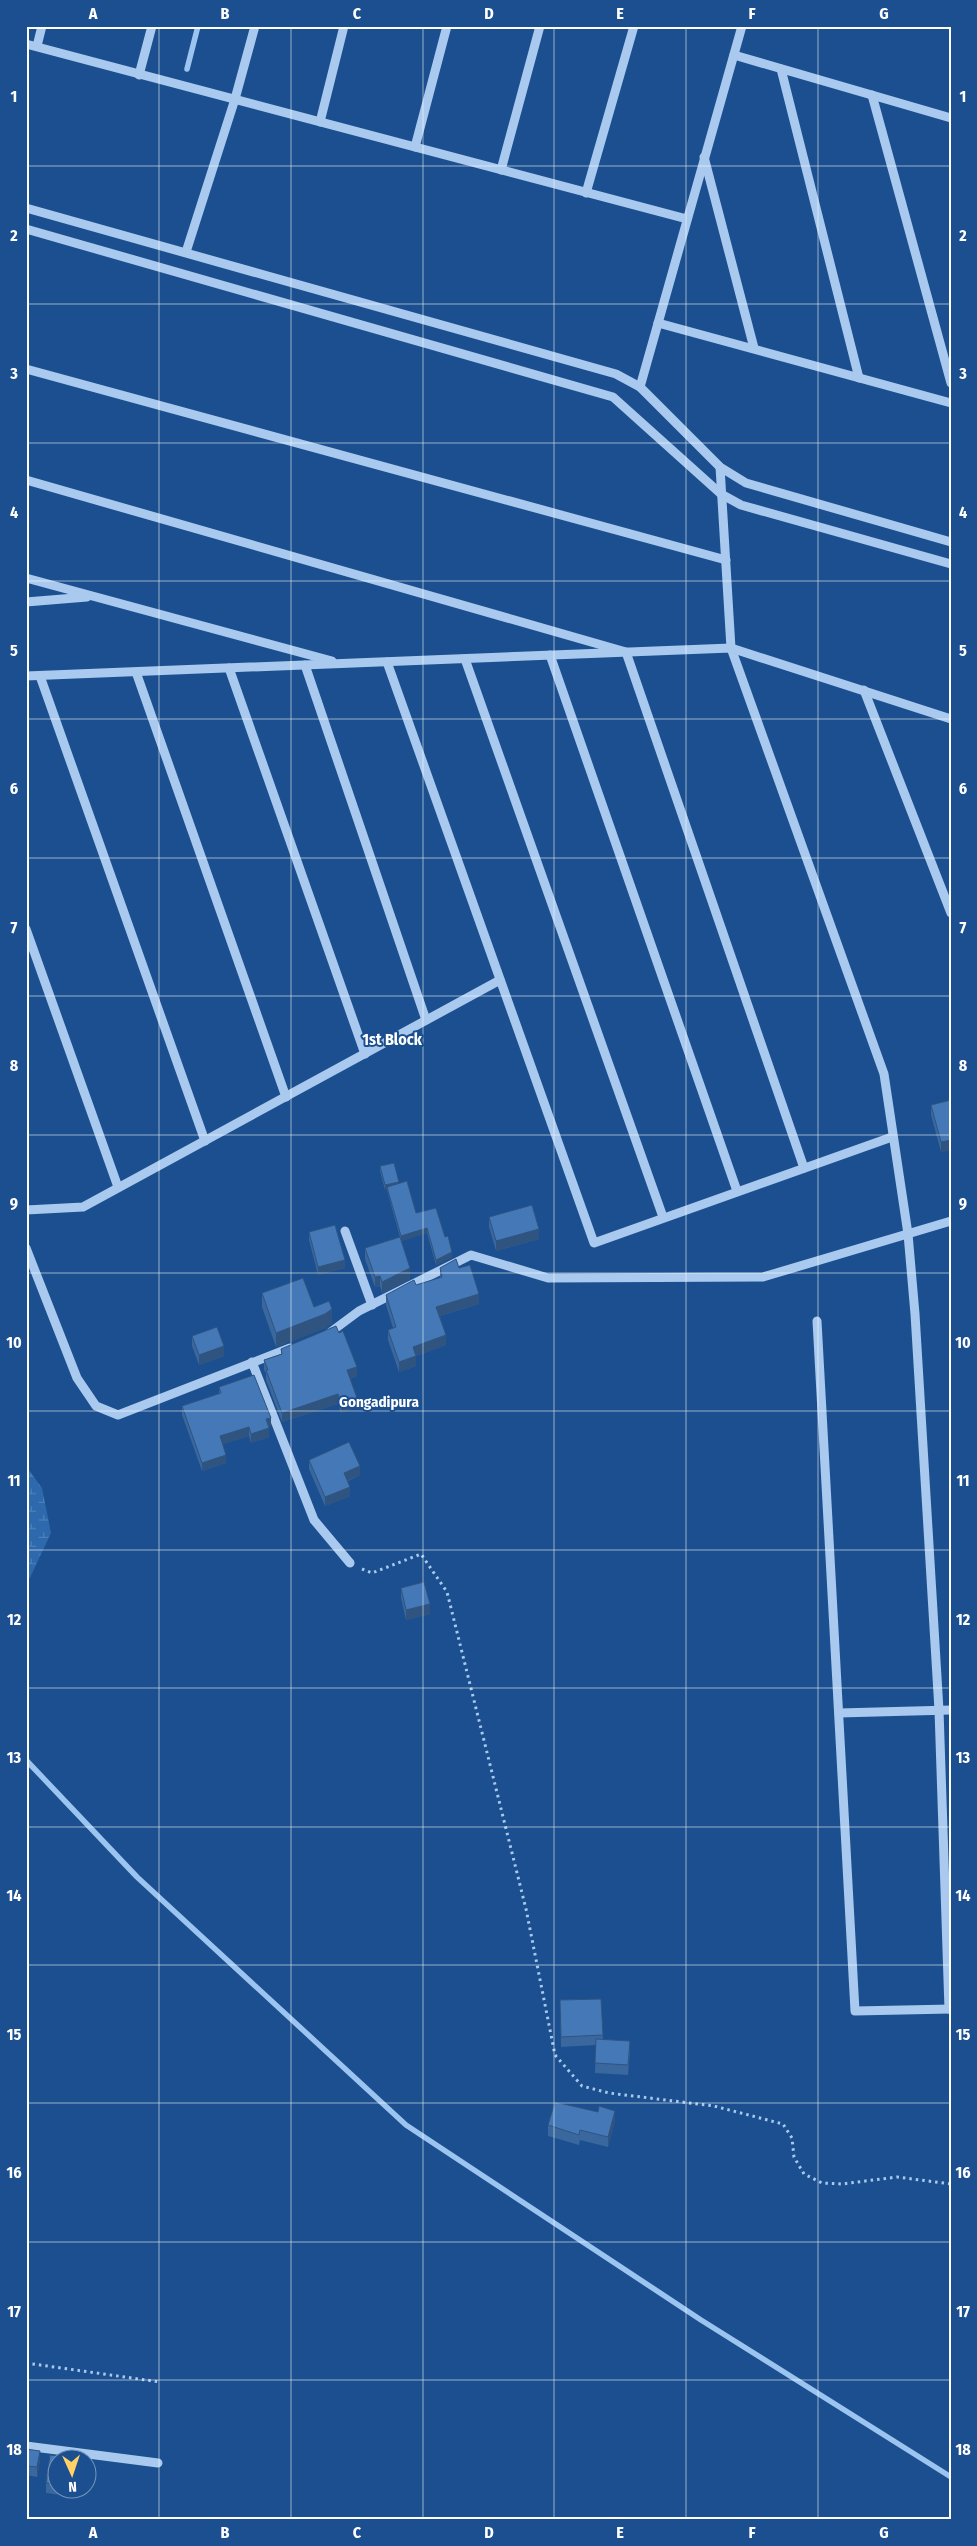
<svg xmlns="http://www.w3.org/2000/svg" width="977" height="2546" font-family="'Fira Sans Condensed',sans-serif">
	<defs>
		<pattern id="wetland-marsh" width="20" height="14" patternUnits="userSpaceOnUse" patternTransform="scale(1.25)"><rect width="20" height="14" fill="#2e69ad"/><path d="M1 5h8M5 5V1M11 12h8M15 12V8" fill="none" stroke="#4d80b9"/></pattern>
	</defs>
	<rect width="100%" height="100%" fill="#1b4f8f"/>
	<!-- wetland -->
	<path fill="url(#wetland-marsh)" d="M26,1466L42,1488L51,1533L26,1586Z"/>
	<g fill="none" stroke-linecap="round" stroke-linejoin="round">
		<!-- stream -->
		<g stroke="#9cc4f0" stroke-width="5.5">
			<path d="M187,69L198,26"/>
			<path d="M26,1760L137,1877L406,2125L701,2320L951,2477"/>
		</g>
		<!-- path -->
		<g stroke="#a9c9ee" stroke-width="3" stroke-dasharray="2.5 4" stroke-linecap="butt">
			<path d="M362,1569L372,1573L421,1554L447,1592L526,1909L555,2055L582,2086L609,2093L714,2106L783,2124L792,2138L794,2157L804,2174L822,2183L842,2184L897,2177L951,2184"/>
			<path d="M26,2363L160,2382"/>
		</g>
		<!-- minor -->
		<g stroke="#a9c9ee" stroke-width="9">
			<path d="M26,44L687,219"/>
			<path d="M37,46L42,26"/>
			<path d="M734,55L951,118"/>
			<path d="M781,69L859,378"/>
			<path d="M139,75L152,26"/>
			<path d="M872,95L951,383"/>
			<path d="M320,122L344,26"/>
			<path d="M415,147L447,26"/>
			<path d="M704,157L754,348"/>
			<path d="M501,170L540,26"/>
			<path d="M586,193L634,26"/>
			<path d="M26,208L616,374L640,387L720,467L746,483L951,542"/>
			<path d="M26,229L613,397L721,494L741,505L951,564"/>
			<path d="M186,252L235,99L255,26"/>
			<path d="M658,323L951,403"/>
			<path d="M26,369L726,560"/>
			<path d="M640,387L742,26"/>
			<path d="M720,467L731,648L884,1074L908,1234L915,1314L939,1710L949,2009"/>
			<path d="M26,480L626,652L804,1168"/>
			<path d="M26,578L332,661"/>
			<path d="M26,602L87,597"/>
			<path d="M550,655L737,1191"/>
			<path d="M465,659L663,1217"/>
			<path d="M387,662L594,1243L892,1137"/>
			<path d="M305,665L426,1020"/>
			<path d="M229,668L365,1054"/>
			<path d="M136,672L286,1097"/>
			<path d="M26,676L731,648L951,719"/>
			<path d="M40,676L205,1141"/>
			<path d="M864,690L951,913"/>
			<path d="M26,929L118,1187"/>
			<path d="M26,1210L83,1207L500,980"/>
			<path d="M345,1231L372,1305"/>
			<path d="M26,1248L77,1378L96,1406L118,1415L290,1348"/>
			<path d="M817,1321L855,2011L951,2009"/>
			<path d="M328,1334L359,1311L471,1255L548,1278L763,1277L951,1221"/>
			<path d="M252,1362L314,1520L350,1563"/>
			<path d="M839,1713L951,1710"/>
			<path d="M26,2446L158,2463"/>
		</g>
	</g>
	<!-- wall -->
	<g fill="#3a679d">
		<path d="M951,1100V1150L941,1152L931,1115V1105Z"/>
		<path d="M380,1166L399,1183L416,1213L452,1257L436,1265L427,1233L401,1241L387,1190H385L380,1171Z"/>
		<path d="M489,1217L539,1239L496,1251L489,1227Z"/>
		<path d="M309,1232L345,1268L318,1275L309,1240Z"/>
		<path d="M365,1248L410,1279L382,1293L380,1286L375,1287L365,1259Z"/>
		<path d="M440,1268H459L479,1304L440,1316L446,1345L416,1356V1366L399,1372L388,1340V1330L393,1328L386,1305V1295L440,1278Z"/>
		<path d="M262,1293L314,1307L332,1323L325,1328L276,1347L262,1307Z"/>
		<path d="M192,1336L224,1356L199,1365L192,1346Z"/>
		<path d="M281,1349L357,1376L350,1379L357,1407L341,1413L338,1404L282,1422L266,1380V1373L264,1370V1360L281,1354Z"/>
		<path d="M219,1387L271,1427H269V1437L251,1443L249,1436L223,1444L226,1463L202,1471L182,1415V1406L219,1394Z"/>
		<path d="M309,1460L360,1475L348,1481L350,1496L325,1506L309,1469Z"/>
		<path d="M401,1588L430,1614L406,1620L401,1598Z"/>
		<path d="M601,1999L603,2040L630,2051L628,2075L595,2073L596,2045L561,2047L560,2000Z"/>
		<path d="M615,2121L608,2147L580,2140L579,2145L548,2136V2125Z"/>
		<path d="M26,2449L40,2460L37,2477L26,2475Z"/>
		<path d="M58,2458V2488H62L61,2495L46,2493V2483Z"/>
	</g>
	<!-- shaded-wall -->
	<g fill="#305480">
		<path d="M951,1140V1150L941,1152V1142Z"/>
		<path d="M399,1182V1187H387V1190H385V1185Z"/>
		<path d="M427,1228V1233L401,1241V1236Z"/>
		<path d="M539,1229V1239L496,1251V1241Z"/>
		<path d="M452,1252V1257L436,1265V1260Z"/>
		<path d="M345,1260V1268L318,1275V1267Z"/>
		<path d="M410,1268V1279L382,1293V1282Z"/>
		<path d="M380,1276V1286L375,1287V1277Z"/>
		<path d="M479,1294V1304L436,1317V1307Z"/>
		<path d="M332,1309V1323L325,1328L276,1347V1333Z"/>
		<path d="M446,1335V1345L413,1357V1347Z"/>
		<path d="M224,1346V1356L199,1365V1355Z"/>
		<path d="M416,1356V1366L399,1372V1362Z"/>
		<path d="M357,1367V1376L347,1380V1370Z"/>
		<path d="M338,1394V1404L282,1422V1413Z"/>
		<path d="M357,1398V1407L341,1413V1403Z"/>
		<path d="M271,1418V1427L266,1428V1419Z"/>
		<path d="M249,1427V1436L220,1445V1436Z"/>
		<path d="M269,1428V1437L251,1443V1434Z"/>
		<path d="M226,1455V1463L202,1471V1463Z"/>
		<path d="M360,1466V1475L344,1482V1473Z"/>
		<path d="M350,1487V1496L325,1506V1497Z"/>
		<path d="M430,1604V1614L406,1620V1610Z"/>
		<path d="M615,2111V2121L608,2147V2137Z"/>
		<path d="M40,2451V2460L37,2477V2467Z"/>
	</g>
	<!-- building -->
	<g fill="#4478b7" stroke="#305480">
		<path d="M951,1100V1140L941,1142L931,1105Z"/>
		<path d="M394,1163L399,1182L385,1185L380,1166Z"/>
		<path d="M407,1181L416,1213L436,1208L445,1237L448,1236L452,1252L436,1260L427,1228L401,1236L387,1187Z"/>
		<path d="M532,1205L539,1229L496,1241L489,1217Z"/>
		<path d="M335,1225L345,1260L318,1267L309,1232Z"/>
		<path d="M400,1237L410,1268L382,1282L380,1276L375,1277L365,1248Z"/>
		<path d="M456,1259L459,1268L470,1265L479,1294L436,1307L446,1335L413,1347L416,1356L399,1362L388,1330L396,1327L386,1295L414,1280L416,1285L442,1277L440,1268Z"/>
		<path d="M303,1278L314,1307L329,1301L332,1309L325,1314L276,1333L262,1293Z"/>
		<path d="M336,1326L339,1333L343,1331L357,1367L347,1370L357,1398L341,1403L338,1394L282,1413L266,1370H268L264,1360L282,1354L281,1349Z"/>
		<path d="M217,1327L224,1346L199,1355L192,1336Z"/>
		<path d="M254,1375L271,1418L266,1419L269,1428L251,1434L249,1427L220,1436L226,1455L202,1463L182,1406L221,1393L219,1387Z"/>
		<path d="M349,1442L360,1466L344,1473L350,1487L325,1497L309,1460Z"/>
		<path d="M424,1582L430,1604L406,1610L401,1588Z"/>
		<path d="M601,1999L603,2035L561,2037L560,2000Z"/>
		<path d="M596,2039L630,2041L628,2065L595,2063Z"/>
		<path d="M555,2102L598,2112L599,2106L615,2111L608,2137L580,2130L579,2135L548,2125Z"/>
		<path d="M26,2449L40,2451L37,2467L26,2466Z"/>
		<path d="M50,2455L65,2457L64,2458H58V2484L46,2483Z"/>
	</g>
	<!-- grid -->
	<path fill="none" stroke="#fff" stroke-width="1" stroke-opacity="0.55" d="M159,26V2520M291,26V2520M423,26V2520M554,26V2520M686,26V2520M818,26V2520M26,166H951M26,304H951M26,443H951M26,581H951M26,719H951M26,858H951M26,996H951M26,1135H951M26,1273H951M26,1411H951M26,1550H951M26,1688H951M26,1827H951M26,1965H951M26,2103H951M26,2242H951M26,2380H951"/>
	<g text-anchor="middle" stroke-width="4" stroke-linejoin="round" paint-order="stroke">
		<!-- neighbourhood labels -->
		<g font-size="15" font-weight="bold" fill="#fff" stroke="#1b4f8f">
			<text x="379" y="1407">Gongadipura</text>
		</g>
		<!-- quarter labels -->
		<g font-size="16" font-weight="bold" fill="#fff" stroke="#1b4f8f">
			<text x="392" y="1045">1st Block</text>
		</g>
	</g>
	<!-- border -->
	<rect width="977" height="2546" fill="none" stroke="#1b4f8f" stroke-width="55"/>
	<!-- north arrow -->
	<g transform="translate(72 2474) rotate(177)"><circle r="24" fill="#1b4f8f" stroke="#7695bc"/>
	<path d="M0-4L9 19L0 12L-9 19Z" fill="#ffd166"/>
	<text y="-8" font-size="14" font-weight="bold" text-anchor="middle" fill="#ffffff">N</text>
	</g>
	<rect x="28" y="28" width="922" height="2490" fill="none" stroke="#fff" stroke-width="2"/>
	<g font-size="16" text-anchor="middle" font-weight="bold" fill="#fff">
		<text x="93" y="19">A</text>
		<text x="225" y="19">B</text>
		<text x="357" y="19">C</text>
		<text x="489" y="19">D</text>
		<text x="620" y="19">E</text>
		<text x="752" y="19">F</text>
		<text x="884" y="19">G</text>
		<text x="14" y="102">1</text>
		<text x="963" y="102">1</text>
		<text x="14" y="241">2</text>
		<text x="963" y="241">2</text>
		<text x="14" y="379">3</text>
		<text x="963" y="379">3</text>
		<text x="14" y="518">4</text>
		<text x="963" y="518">4</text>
		<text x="14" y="656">5</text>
		<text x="963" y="656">5</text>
		<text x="14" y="794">6</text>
		<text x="963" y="794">6</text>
		<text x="14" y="933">7</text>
		<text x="963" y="933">7</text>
		<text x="14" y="1071">8</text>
		<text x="963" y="1071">8</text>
		<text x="14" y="1209">9</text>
		<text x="963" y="1209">9</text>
		<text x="14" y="1348">10</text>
		<text x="963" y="1348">10</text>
		<text x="14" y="1486">11</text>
		<text x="963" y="1486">11</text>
		<text x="14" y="1625">12</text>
		<text x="963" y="1625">12</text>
		<text x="14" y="1763">13</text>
		<text x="963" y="1763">13</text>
		<text x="14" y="1901">14</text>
		<text x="963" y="1901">14</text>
		<text x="14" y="2040">15</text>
		<text x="963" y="2040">15</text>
		<text x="14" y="2178">16</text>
		<text x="963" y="2178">16</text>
		<text x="14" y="2317">17</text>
		<text x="963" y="2317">17</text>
		<text x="14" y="2455">18</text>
		<text x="963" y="2455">18</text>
		<text x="93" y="2538">A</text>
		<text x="225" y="2538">B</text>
		<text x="357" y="2538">C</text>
		<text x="489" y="2538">D</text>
		<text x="620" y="2538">E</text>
		<text x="752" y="2538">F</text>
		<text x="884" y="2538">G</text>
	</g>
</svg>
